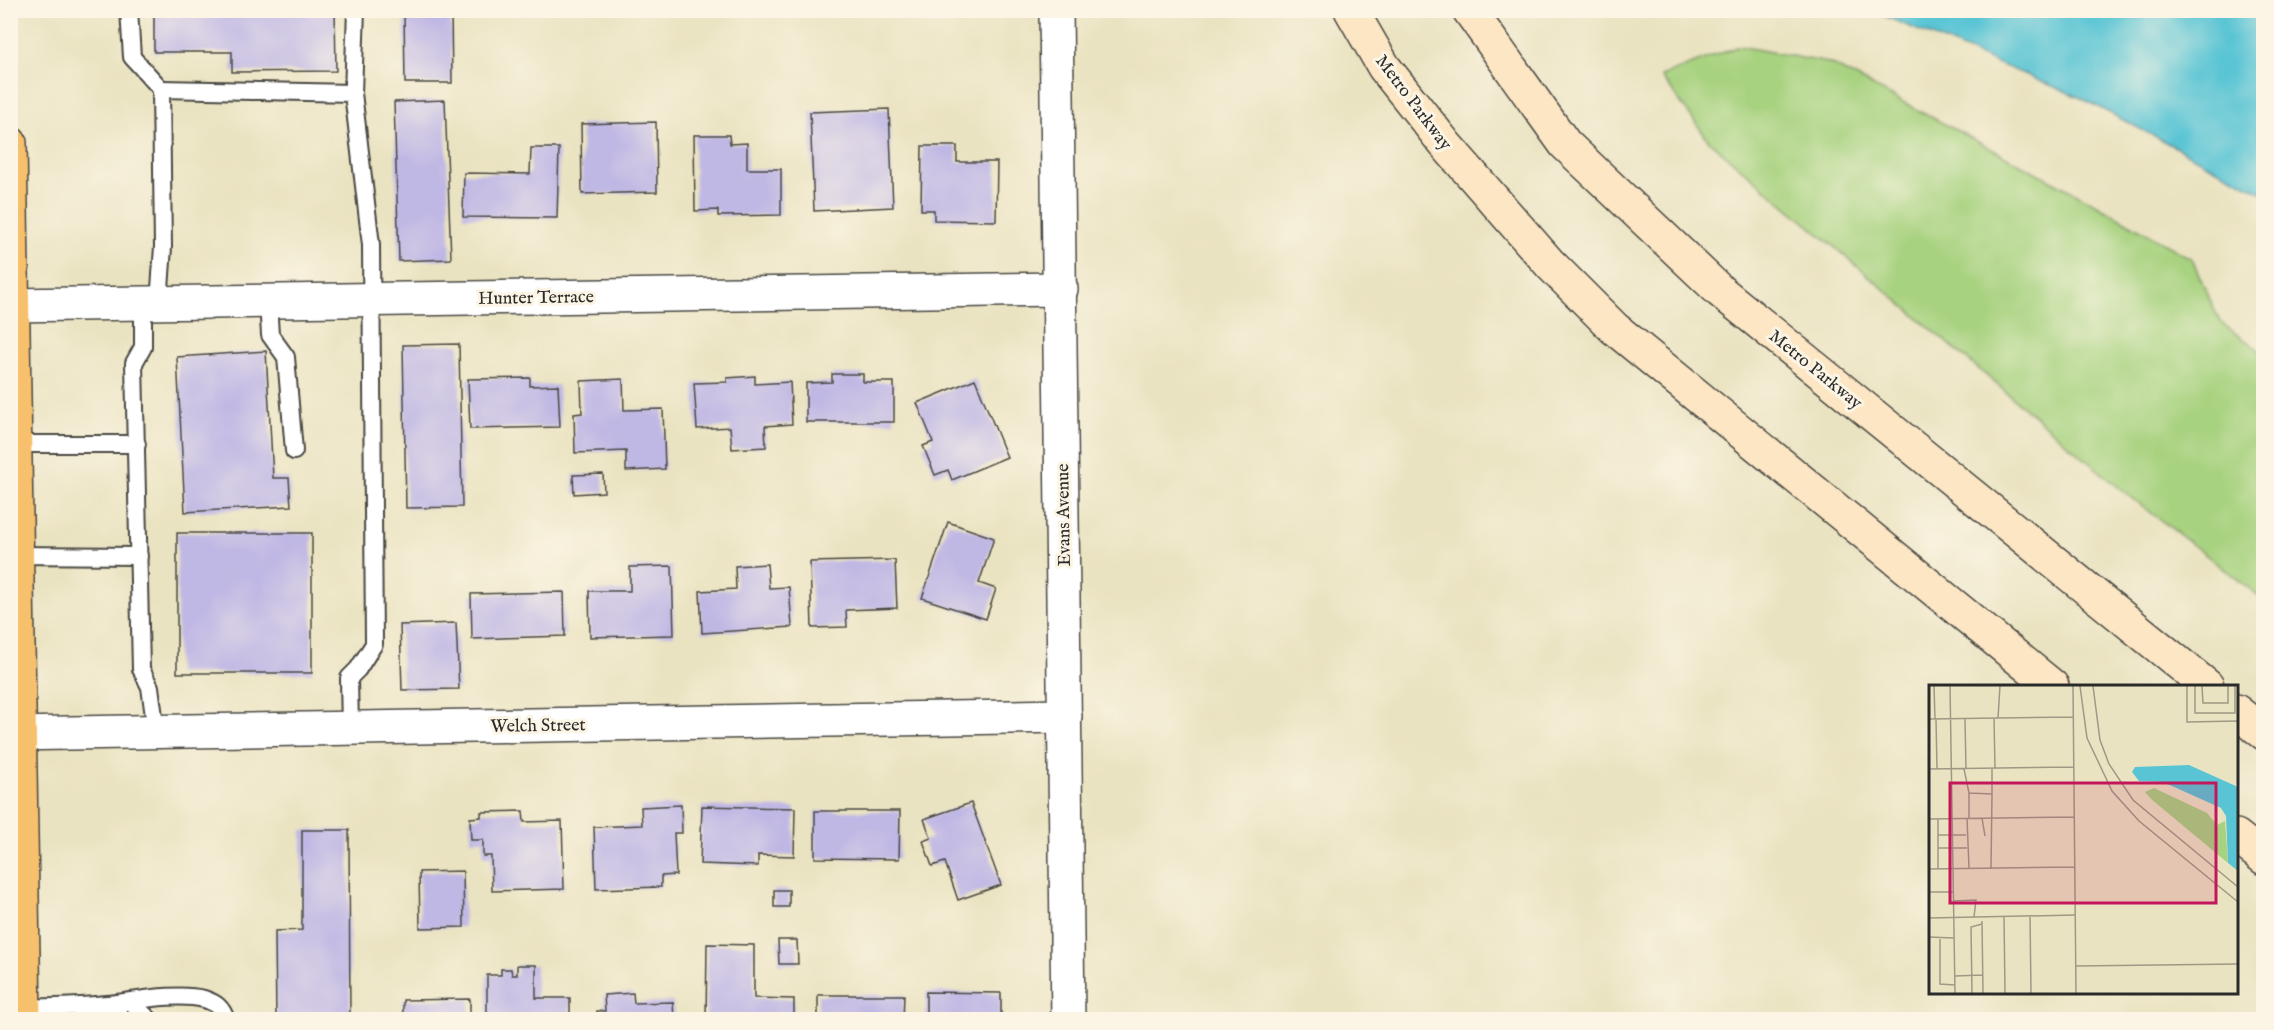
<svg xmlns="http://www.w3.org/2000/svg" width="2274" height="1030" font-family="'IM FELL English',serif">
	<rect width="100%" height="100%" fill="#fcf5e5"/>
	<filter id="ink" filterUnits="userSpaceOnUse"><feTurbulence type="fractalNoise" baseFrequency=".0167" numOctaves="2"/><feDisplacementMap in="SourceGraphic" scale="12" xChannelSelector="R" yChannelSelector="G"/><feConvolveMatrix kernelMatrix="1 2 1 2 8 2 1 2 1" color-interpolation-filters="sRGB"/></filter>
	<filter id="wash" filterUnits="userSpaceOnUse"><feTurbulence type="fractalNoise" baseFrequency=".008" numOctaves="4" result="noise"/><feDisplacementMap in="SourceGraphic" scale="24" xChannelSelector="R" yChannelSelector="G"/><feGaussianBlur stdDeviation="1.35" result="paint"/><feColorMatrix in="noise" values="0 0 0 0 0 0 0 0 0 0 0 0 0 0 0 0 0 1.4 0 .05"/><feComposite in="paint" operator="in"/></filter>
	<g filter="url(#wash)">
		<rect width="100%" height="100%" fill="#eae3c1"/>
		<!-- green -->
		<path fill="#a7d27f" stroke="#697e55" stroke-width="1.5" d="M1739,46L1829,63L2092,202L2192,259L2220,322L2263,353V599L2123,491L1710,142L1661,76Z"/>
		<!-- water -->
		<path fill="#59c4d4" stroke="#427880" stroke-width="1.5" d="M1872,11H2263V193L2081,98Z"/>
		<g id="blocks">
			<!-- building -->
			<g fill="#c0b8e4">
				<path d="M154,10H335L336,71L232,72V52H154Z"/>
				<path d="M404,10H451L452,83H405Z"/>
				<path d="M932,10H971L972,17L932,18Z"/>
				<path d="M445,100L451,259L399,261L394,102Z"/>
				<path d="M889,109L893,207L814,211L810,112Z"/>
				<path d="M656,122L657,192L582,194L581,124Z"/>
				<path d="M694,135H729L730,144L747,143V169H781V215L718,216V210L695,211Z"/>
				<path d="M922,146H957V162H997L996,221L934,220V210H921Z"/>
				<path d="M531,148H559L557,218L463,217L464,173L530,174Z"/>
				<path d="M459,344L462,507L406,508L403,345Z"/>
				<path d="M266,351L273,478H289L291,506L185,512L177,357Z"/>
				<path d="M832,374H863V382H894V422H806V383L832,382Z"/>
				<path d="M755,376V384L790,382L792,424L765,426L766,447L732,449L730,427L697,429L694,383L727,382V378Z"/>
				<path d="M530,378V386L558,385L560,427L470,429L468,379Z"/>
				<path d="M623,379L624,410L663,409L665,469L626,471V451L575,453L574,414L582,413L581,381Z"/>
				<path d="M975,379L1007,457L952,480L948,470L935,475L923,446L933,442L917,403Z"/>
				<path d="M603,474L604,492L574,494L573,475Z"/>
				<path d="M948,522L994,538L979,583L996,589L986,619L922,598Z"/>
				<rect x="177" y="533" width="135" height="140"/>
				<path d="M895,560L897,608L846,610L847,627L812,628L810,562Z"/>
				<path d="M767,564L769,588L789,587L792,627L702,633L700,591L736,589L735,566Z"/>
				<path d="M672,566L674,635L590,637L589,591H630V567Z"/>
				<path d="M564,592L565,636L472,639L471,594Z"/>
				<path d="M456,623L459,689L402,690L400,625Z"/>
				<path d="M971,803L1001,885L958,900L945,862L932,866L923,841L931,838L924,819Z"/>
				<path d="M681,805L682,833H674L676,875L661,876V887L596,889L594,827L642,825L641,807Z"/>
				<path d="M702,806L795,808L794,856L758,855V866L700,864Z"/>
				<path d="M523,811L524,822L562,821L564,889L492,891L491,856H483V840H471L470,818L481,817V812Z"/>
				<path d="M815,811H900L899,859L815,858Z"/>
				<path d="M302,830H349L350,1020H276L275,931L302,930Z"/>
				<path d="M463,871L464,927L420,928L419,872Z"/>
				<rect x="774" y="890" width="15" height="17"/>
				<path d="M778,940H797L798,964H779Z"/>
				<path d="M707,944L754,945V998L794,999V1020H706Z"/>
				<path d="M517,965H536V998H570V1020H487V975H501V969H511L512,975H517Z"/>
				<path d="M926,992L1001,993V1020H926Z"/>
				<path d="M633,993L634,1003L673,1002L674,1020H597V1011H605L604,995Z"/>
				<path d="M818,995H904L903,1020H818Z"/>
				<path d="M470,999V1020H403V1000Z"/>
			</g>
		</g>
	</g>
	<g filter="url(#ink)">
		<use href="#blocks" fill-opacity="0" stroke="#484742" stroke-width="1.5"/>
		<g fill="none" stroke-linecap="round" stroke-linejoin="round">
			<!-- lane casing -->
			<g stroke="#484742" stroke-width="20">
				<g id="lane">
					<path d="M129,10L132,57L161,89"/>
					<path d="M353,93L356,10"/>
					<path d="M268,301L270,335L286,357L294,451"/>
					<path d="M143,303V347L134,363L141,669L150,687L156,731"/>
					<path d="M159,303L163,247L161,89L353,93L371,245L374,644L358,669L349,678L350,728"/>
					<path d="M10,444H137"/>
					<path d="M11,555L139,556"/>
					<path d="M131,1002L150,1020"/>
					<path d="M118,1003L119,1020"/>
					<path d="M24,1008C51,1007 80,1007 107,1004C135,1001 177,992 204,999C216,1003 222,1007 226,1020"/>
				</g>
			</g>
			<!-- street casing -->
			<g stroke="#484742" stroke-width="36">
				<g id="street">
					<path d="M1056,10L1068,1020"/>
					<path d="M10,305L1061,289"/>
					<path d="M10,734L1065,716"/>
				</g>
			</g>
			<!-- secondary casing -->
			<g stroke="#484742" stroke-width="36">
				<g id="secondary">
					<path d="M1351,10L1384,67L1445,144L1550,264L1614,328L2052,686"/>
					<path d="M1469,10L1565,144L1720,291L2207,686"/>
					<path d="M2236,711L2264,733"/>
					<path d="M2236,836L2264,858"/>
				</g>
			</g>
			<!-- primary casing -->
			<g stroke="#484742" stroke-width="36">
				<path id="primary" d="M10,143L24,1020"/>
			</g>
			<!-- lane -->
			<use href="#lane" stroke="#fff" stroke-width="16"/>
			<!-- street -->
			<use href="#street" stroke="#fff" stroke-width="33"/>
			<!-- secondary -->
			<use href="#secondary" stroke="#fce6c4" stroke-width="33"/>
			<!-- primary -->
			<use href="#primary" stroke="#f7c06c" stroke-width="33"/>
		</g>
	</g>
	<g text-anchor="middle" stroke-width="6" stroke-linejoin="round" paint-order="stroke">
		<!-- street labels -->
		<g font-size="18" fill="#2b2b2b" stroke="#fcf5e5">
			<text transform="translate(1414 102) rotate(53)" y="6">Metro Parkway</text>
			<text transform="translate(536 297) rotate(-1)" y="6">Hunter Terrace</text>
			<text transform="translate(1816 369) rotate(39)" y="6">Metro Parkway</text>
			<text transform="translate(1063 515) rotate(-91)" y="6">Evans Avenue</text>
			<text transform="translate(538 725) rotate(-1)" y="6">Welch Street</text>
		</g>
	</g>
	<!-- overview -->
	<g transform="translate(1929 685)">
		<rect width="309" height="309" fill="#eae3c1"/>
		<path d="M225,103L278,128L288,140L296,136L299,178L222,114L216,107Z" fill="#a7d27f"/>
		<path d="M260,80L309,102V186L299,178L297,131L292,123L234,97L210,96L203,87L206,82Z" fill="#59c4d4"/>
		<path fill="none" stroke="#9e9985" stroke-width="1.5" d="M5,1L6,34M21,1L26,308M144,1L147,308M151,1L158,53L183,106L210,136L309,217M164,1L171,55L180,79L204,115L309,202M258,1V37L309,36M266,1V28H306V1M273,1L274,18H299V1M65,33L66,83M69,33L71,1M0,34L144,32M7,34L8,84M36,34L37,84M0,84L145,82M35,84L40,108M63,109V83M38,133L40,183M40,133V108L63,109L62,183M53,133L56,151M0,134L146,132M9,134V184M9,150H37M9,163H38M0,184L146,182M0,207H24M24,216L47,215L45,232M101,231L102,308M75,232L76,308M0,233L147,230M53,236L54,308M0,252L25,253M11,254V299L26,300M147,281L309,279M26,291L54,290M43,308L42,242L53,239"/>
		<path fill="#c2185b" fill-opacity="0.15" stroke="#c2185b" stroke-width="3" d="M21,98H287V218H21Z"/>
		<rect width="309" height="309" fill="none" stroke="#2b2b2b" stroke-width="3"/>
	</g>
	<!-- margin -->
	<rect width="2274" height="1030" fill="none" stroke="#fcf5e5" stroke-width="36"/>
</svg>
